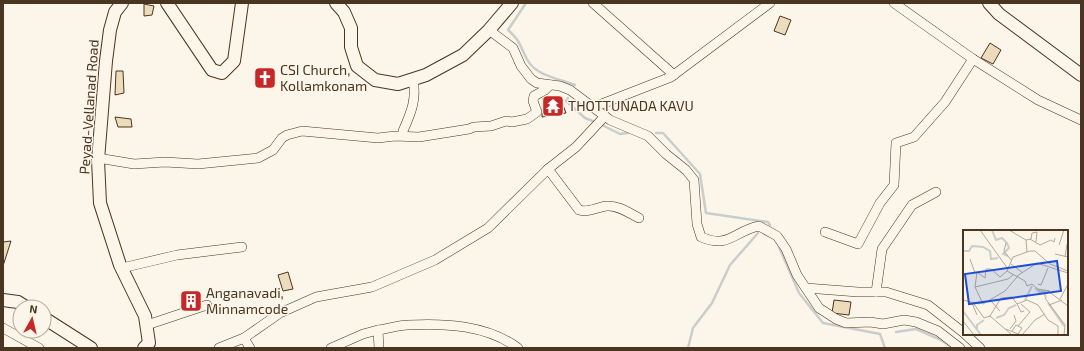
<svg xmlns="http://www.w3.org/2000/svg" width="1084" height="351" font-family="'Exo 2',sans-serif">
	<rect width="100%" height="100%" fill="#fbf6e9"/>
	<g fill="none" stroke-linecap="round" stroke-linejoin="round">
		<!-- stream -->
		<g stroke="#c9cecd" stroke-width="2.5">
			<path d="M526,3L508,30C521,41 520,47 528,61C537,76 560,79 575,85"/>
			<path d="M568,98L566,101L585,118L595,122"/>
			<path d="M600,124L620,134L628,133"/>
			<path d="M656,133H663L700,174L706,213L768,222L770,225"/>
			<path d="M779,247L799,293L823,323L880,334L885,348"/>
			<path d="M896,332L916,329L939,339L953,348"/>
			<path d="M688,348L693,328L712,303L730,265L758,233"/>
		</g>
	</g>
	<!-- building -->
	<g fill="#ecdcbc" stroke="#4a3520">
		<path d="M144,4L154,6L152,15L144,16Z"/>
		<path d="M780,16L791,20L785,35L774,31Z"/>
		<path d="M990,43L1001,50L993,64L981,58Z"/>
		<path d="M116,71H123L124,93L115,95Z"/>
		<path d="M543,98L561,100L566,113L542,117Z"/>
		<path d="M115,117L131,119L132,127H118Z"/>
		<path d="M11,241L3,266V242Z"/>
		<path d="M288,272L293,289L283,291L278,275Z"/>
		<path d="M195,294L196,306L187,308L185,297Z"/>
		<path d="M834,300L851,302L849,315L832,313Z"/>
	</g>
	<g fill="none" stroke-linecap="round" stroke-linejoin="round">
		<!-- minor casing -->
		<g stroke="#4a3520" stroke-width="10">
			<g id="minor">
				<path d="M593,3L674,75"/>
				<path d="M894,3L973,59L1038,100L1081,120"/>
				<path d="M489,30L513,48L521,66L531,79L537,83L560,86L570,90L610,120L648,136L666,154L686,170L694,180L697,224L701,237C729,249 734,231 759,226L777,236L786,249L797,275L819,308L836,319L846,323L870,322L883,324L904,320L916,322L938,331L960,348"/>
				<path d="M594,107L671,77L770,3"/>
				<path d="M403,131C411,113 417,99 413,79"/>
				<path d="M98,158L134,164L165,162L198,164L258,158L273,150L282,138L287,135L302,131L378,138L395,136L419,137L469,129L474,127L491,126L506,121L512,122L527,119L537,112L533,101L534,96L545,90L550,85"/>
				<path d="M548,169L579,210C588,213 597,207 607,206C618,205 629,213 639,218"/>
				<path d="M825,232L858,244L880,203L894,185L896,143L914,137L945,102L973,59"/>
				<path d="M122,268L177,255L242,247"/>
				<path d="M806,288L858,292H886L928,305L964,333"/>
				<path d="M876,292L882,249L912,205L936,192"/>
				<path d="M147,325L207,305"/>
				<path d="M3,328L39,348"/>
				<path d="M965,334L980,348"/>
				<path d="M244,338L250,348"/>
				<path d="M219,348L244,338L280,313L316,297L372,287L435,260L488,228L548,169L576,147L605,116"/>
				<path d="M331,348L363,334L378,330"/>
				<path d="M379,348L378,330C387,329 398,325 408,325C445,323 487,325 518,348"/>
			</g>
		</g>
		<!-- major casing -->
		<g stroke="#4a3520" stroke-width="14">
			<g id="major">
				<path d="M122,3L115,12L110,30L106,61L98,160L100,203L120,265L145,316L149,343L144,348"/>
				<path d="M167,3L212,70L222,73L234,61L242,3"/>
				<path d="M336,3L344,12L351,28V47L357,66L375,80L398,84L426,75L463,55L489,30L512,3"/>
				<path d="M989,3L999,14L1081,75"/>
				<path d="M3,300L18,302L26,307"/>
				<path d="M44,318L91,348"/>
			</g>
		</g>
		<!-- minor -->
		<use href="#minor" stroke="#fbf6e9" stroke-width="9"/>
		<!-- major -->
		<use href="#major" stroke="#fbf6e9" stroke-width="12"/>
	</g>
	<!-- icons -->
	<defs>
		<g id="church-square" transform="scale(1.15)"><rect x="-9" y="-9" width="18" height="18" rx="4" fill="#c62828" stroke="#fbf6e9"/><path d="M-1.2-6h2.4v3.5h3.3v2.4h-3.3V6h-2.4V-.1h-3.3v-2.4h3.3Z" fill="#fff"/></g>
		<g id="temple-square" transform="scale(1.15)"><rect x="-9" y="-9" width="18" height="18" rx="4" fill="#c62828" stroke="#fbf6e9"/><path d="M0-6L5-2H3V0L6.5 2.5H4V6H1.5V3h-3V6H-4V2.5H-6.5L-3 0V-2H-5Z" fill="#fff"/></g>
		<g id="building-square" transform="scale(1.15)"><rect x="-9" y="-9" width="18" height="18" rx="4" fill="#c62828" stroke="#fbf6e9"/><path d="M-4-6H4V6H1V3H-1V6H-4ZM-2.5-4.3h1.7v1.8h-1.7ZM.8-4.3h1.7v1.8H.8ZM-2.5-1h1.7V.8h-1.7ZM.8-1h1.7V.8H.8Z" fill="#fff"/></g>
	</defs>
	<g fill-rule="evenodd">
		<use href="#church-square" x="265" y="78"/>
		<use href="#temple-square" x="553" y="106"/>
		<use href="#building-square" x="191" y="301"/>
	</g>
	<g text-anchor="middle" stroke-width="3" stroke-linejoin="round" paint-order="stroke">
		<!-- poi labels -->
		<g font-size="14" fill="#4a3520" stroke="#fbf6e9" text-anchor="start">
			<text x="280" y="75">CSI Church,<tspan x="280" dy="16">Kollamkonam</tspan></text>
			<text x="568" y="111">THOTTUNADA KAVU</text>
			<text x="206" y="298">Anganavadi,<tspan x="206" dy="16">Minnamcode</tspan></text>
		</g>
		<!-- street labels -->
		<g font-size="14" fill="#4a3520" stroke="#fbf6e9">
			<text transform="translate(89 107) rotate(-86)" y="5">Peyad-Vellanad Road</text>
		</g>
	</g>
	<!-- overview -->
	<g transform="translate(963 230)">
		<rect width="105" height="105" fill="#fbf6e9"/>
		<path fill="none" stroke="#c9cecd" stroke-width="2" d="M29,0L33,10L39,8L44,13L46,18L40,24L45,26M1,21H6L9,16L20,17L27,21L28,29L35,28M72,58L76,62H81L83,68M62,70L69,56M85,73L101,96M0,81L18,105M33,88L41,85L46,78L53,75M14,99V95L21,90"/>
		<path fill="none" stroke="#b4a999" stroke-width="1" d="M17,0L45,39M46,0L63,10L64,22M67,9L77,15L88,10L91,12L92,8M63,10L68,9L69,3L74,2L73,12M43,13L41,21L48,30M96,15L101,0M92,24L105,27M102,27L104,14M7,29L12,43M48,34L60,43M44,41L62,51L64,56L69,54L77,61H85L105,76M54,46L74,33L105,43M75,54L78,55L85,38M12,57L45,49L50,45M75,59L87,61M82,68L102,95L101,105M97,69L105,54M0,70L16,74L19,72L12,57L14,42L22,48L23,39H28L37,47L44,41L50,27L67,21H72L87,34L105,41M27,70L37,81M9,73L14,85M18,73L20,74L42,61L54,47M11,74L21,88L27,86L49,105M54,74L58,82L61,81M86,75L99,70M27,86L38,68L49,67L54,74L64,70L75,75L85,90L95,96V105M0,91L11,105M55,96L67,82L58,74M43,99L55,104L59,98L53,95L49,101M47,99L53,91L51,85M59,105L72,90L82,84"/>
		<path fill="#1d4ed8" fill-opacity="0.15" stroke="#1d4ed8" stroke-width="2" d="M94,31L98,61L6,74L2,44Z"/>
		<rect width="105" height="105" fill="none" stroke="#4a3520" stroke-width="2"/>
	</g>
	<!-- border -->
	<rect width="1084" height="351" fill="none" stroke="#4a3520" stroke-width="8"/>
	<!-- north arrow -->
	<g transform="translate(32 319) rotate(8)"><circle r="19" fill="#fbf6e9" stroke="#b4a999"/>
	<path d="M0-3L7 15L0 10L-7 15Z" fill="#c62828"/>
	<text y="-6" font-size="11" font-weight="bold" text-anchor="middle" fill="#4a3520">N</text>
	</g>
</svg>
